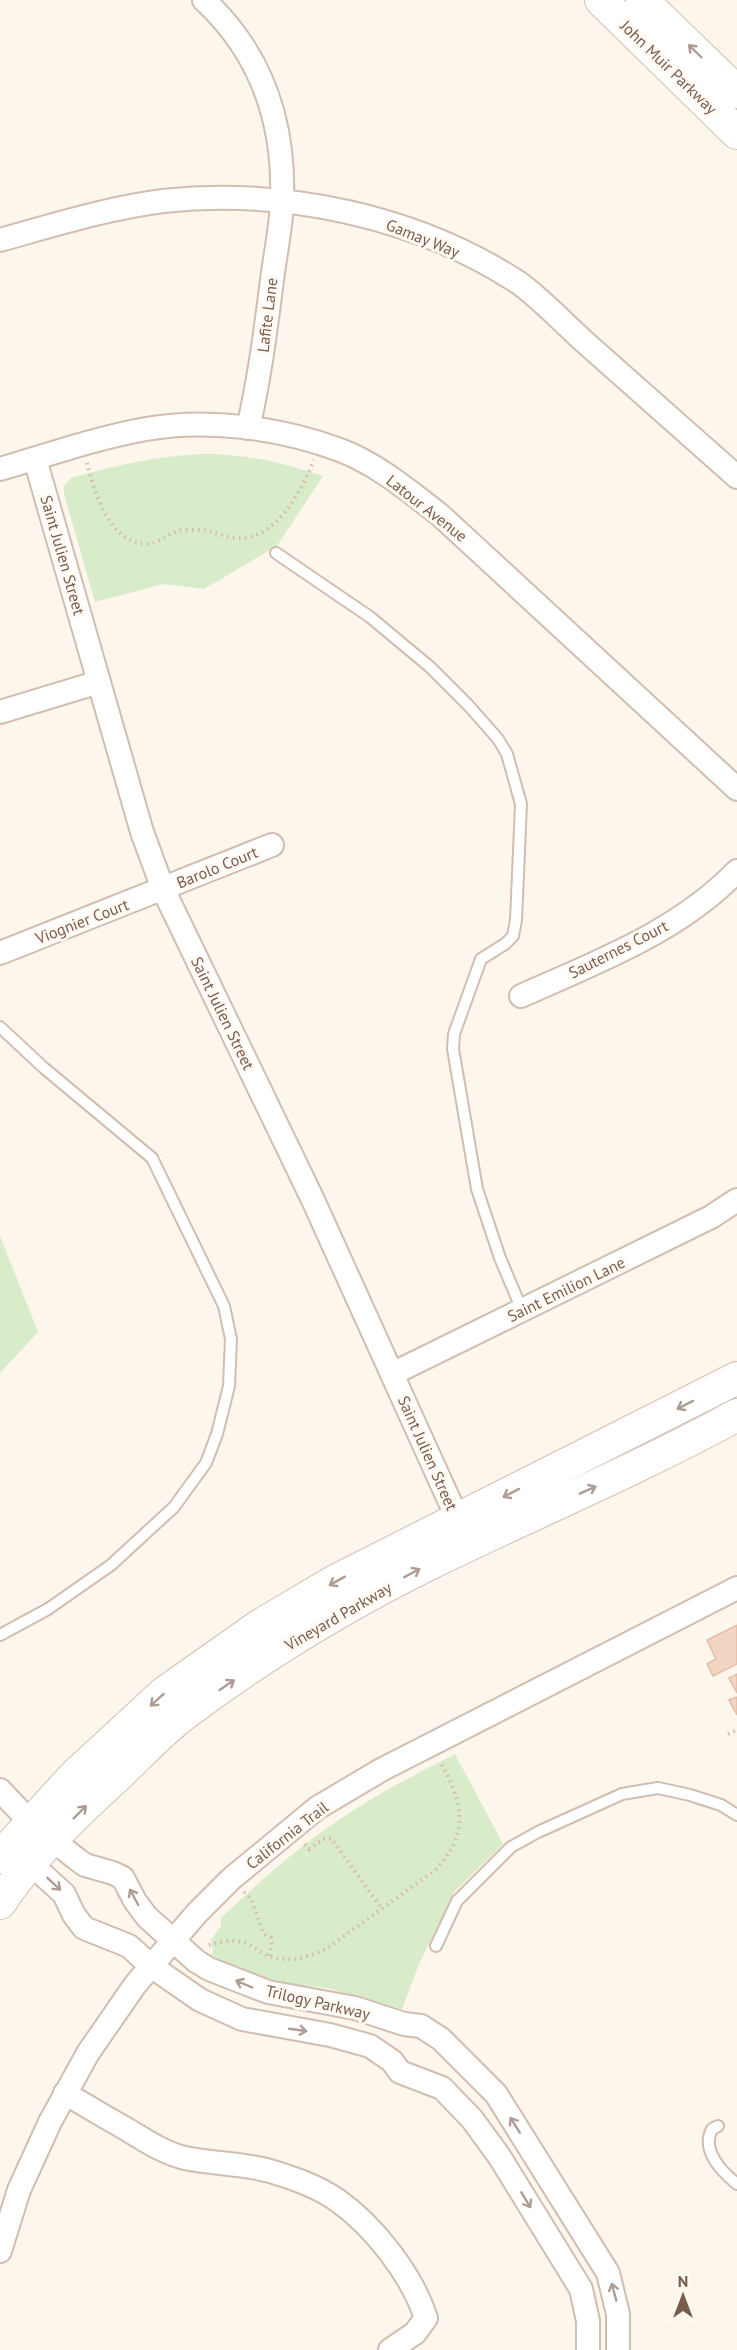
<svg xmlns="http://www.w3.org/2000/svg" width="737" height="2350" font-family="'PT Sans',sans-serif">
	<rect width="100%" height="100%" fill="#fdf6ec"/>
	<!-- green -->
	<g fill="#d8ecc9">
		<path d="M209,454C252,455 282,463 323,476L277,546L204,589L164,584L95,602L64,494V486L71,478C118,465 159,455 209,454Z"/>
		<path d="M0,1236L38,1332L0,1373Z"/>
		<path d="M455,1754L503,1844L455,1891L419,1964L402,2009L327,1988L279,1983L240,1971L211,1955L213,1952L211,1940L221,1926V1918C262,1879 306,1840 354,1810C386,1789 421,1772 455,1754Z"/>
	</g>
	<!-- building -->
	<g fill="#f3d5c3" stroke="#e6bba3" stroke-width="1.5">
		<path d="M737,1625V1664L713,1676L707,1664L716,1659L707,1640Z"/>
		<path d="M737,1674V1693L729,1678Z"/>
		<path d="M737,1697V1715L729,1700Z"/>
	</g>
	<g fill="none" stroke-linecap="round" stroke-linejoin="round">
		<!-- lane casing -->
		<g stroke="#d1beb0" stroke-width="14">
			<g id="lane">
				<path d="M276,553L370,617L430,667L469,706L498,739L507,754L521,804L516,920L513,936L505,944L481,959L454,1034L453,1049L477,1189L500,1258L522,1310"/>
				<path d="M0,1027L44,1068L152,1158L224,1306L231,1339L229,1386L217,1434L206,1463L174,1507L111,1565L48,1609L0,1635"/>
				<path d="M436,1946L457,1901L511,1847L538,1832L622,1794L658,1788L690,1795L721,1805L737,1815"/>
				<path d="M718,2126L712,2129C701,2150 721,2171 737,2184"/>
			</g>
		</g>
		<!-- street casing -->
		<g stroke="#d1beb0" stroke-width="26">
			<g id="street">
				<path d="M204,0C262,54 285,124 282,202C281,230 274,260 271,288C265,335 259,381 248,428"/>
				<path d="M0,240C54,225 108,208 163,201C283,188 415,216 516,281C539,296 566,326 588,345C637,389 687,433 737,477"/>
				<path d="M35,459L142,832L163,889L313,1200L464,1533"/>
				<path d="M0,469C48,455 96,438 146,429C209,418 281,428 340,450C377,464 409,491 440,515L737,789"/>
				<path d="M0,712L99,682"/>
				<path d="M0,953L272,845"/>
				<path d="M521,996C597,962 678,932 737,871"/>
				<path d="M392,1374L711,1217L737,1200"/>
				<path d="M0,1790L30,1822L78,1860L85,1865L113,1873L123,1878L135,1901L147,1917L196,1961L209,1969L268,1992L355,2008L404,2024L421,2026L441,2039L496,2094L608,2273L618,2314V2350"/>
				<path d="M20,1854L64,1894L74,1915L84,1928L129,1946L151,1966L200,2000L242,2019L330,2035L370,2046L392,2061L400,2072L442,2088L472,2119L499,2156L581,2289L588,2321V2350"/>
				<path d="M65,2093C86,2106 107,2118 128,2130C146,2141 164,2153 185,2158C213,2164 242,2163 270,2171C293,2178 317,2186 337,2200C374,2226 412,2275 426,2318L415,2333L390,2350"/>
				<path d="M0,2251L19,2190L50,2122L88,2053L135,1985L197,1913L231,1879L317,1808L381,1770L737,1588"/>
			</g>
		</g>
		<!-- secondary casing -->
		<g stroke="#d6c0b0" stroke-width="34">
			<g id="secondary">
				<path d="M601,0L737,133"/>
				<path d="M642,0L737,92"/>
				<path d="M0,1857L74,1776L164,1693L259,1626L335,1581L737,1378"/>
				<path d="M0,1903C29,1858 74,1816 113,1780C137,1758 160,1732 187,1712C262,1656 346,1605 431,1563C533,1513 637,1470 737,1415"/>
			</g>
		</g>
		<!-- path -->
		<g stroke="#d9b8a5" stroke-width="4" stroke-dasharray="1.5 4.5" stroke-linecap="butt">
			<path d="M87,463C94,492 112,551 153,543C161,541 169,534 177,531C183,530 190,530 196,530C212,529 221,537 235,538C275,542 301,492 314,460"/>
			<path d="M728,1734L737,1730"/>
			<path d="M305,1844L309,1849L323,1839L331,1838L382,1909"/>
			<path d="M244,1892L251,1899L264,1934L271,1938L272,1945L269,1956"/>
			<path d="M209,1945C219,1942 231,1939 242,1942C250,1944 258,1951 266,1955C288,1964 310,1957 329,1947L434,1871C471,1834 463,1803 440,1761"/>
		</g>
		<!-- lane -->
		<use href="#lane" stroke="#fff" stroke-width="10"/>
		<!-- street -->
		<use href="#street" stroke="#fff" stroke-width="22"/>
		<!-- secondary -->
		<use href="#secondary" stroke="#fff" stroke-width="32"/>
	</g>
	<!-- one-way arrows -->
	<defs><path id="oneway-shaft" d="M-6 0H5M1.5-3L5.5 0L1.5 3" fill="none" stroke-width="1.6" stroke-linecap="round" stroke-linejoin="round" transform="scale(1.5)"/></defs>
	<g stroke="#af9d94">
		<use href="#oneway-shaft" transform="translate(695 51) rotate(-136)"/>
		<use href="#oneway-shaft" transform="translate(685 1405) rotate(153)"/>
		<use href="#oneway-shaft" transform="translate(588 1490) rotate(-24)"/>
		<use href="#oneway-shaft" transform="translate(511 1493) rotate(153)"/>
		<use href="#oneway-shaft" transform="translate(412 1573) rotate(-28)"/>
		<use href="#oneway-shaft" transform="translate(337 1581) rotate(151)"/>
		<use href="#oneway-shaft" transform="translate(227 1685) rotate(-34)"/>
		<use href="#oneway-shaft" transform="translate(157 1700) rotate(138)"/>
		<use href="#oneway-shaft" transform="translate(80 1812) rotate(-45)"/>
		<use href="#oneway-shaft" transform="translate(54 1884) rotate(43)"/>
		<use href="#oneway-shaft" transform="translate(134 1897) rotate(-118)"/>
		<use href="#oneway-shaft" transform="translate(244 1984) rotate(-157)"/>
		<use href="#oneway-shaft" transform="translate(298 2030) rotate(8)"/>
		<use href="#oneway-shaft" transform="translate(515 2125) rotate(-122)"/>
		<use href="#oneway-shaft" transform="translate(526 2200) rotate(59)"/>
		<use href="#oneway-shaft" transform="translate(614 2292) rotate(-105)"/>
	</g>
	<g text-anchor="middle" stroke-width="6" stroke-linejoin="round" paint-order="stroke">
		<!-- street labels -->
		<g font-size="16" fill="#7a5c4d" stroke="#fffaf3">
			<text transform="translate(669 67) rotate(44)" y="6">John Muir Parkway</text>
			<text transform="translate(423 238) rotate(22)" y="6">Gamay Way</text>
			<text transform="translate(267 315) rotate(-83)" y="6">Lafite Lane</text>
			<text transform="translate(427 508) rotate(38)" y="6">Latour Avenue</text>
			<text transform="translate(63 555) rotate(74)" y="6">Saint Julien Street</text>
			<text transform="translate(217 867) rotate(-22)" y="6">Barolo Court</text>
			<text transform="translate(82 921) rotate(-21)" y="6">Viognier Court</text>
			<text transform="translate(618 949) rotate(-27)" y="6">Sauternes Court</text>
			<text transform="translate(223 1013) rotate(64)" y="6">Saint Julien Street</text>
			<text transform="translate(566 1289) rotate(-26)" y="6">Saint Emilion Lane</text>
			<text transform="translate(428 1453) rotate(66)" y="6">Saint Julien Street</text>
			<text transform="translate(338 1616) rotate(-30)" y="6">Vineyard Parkway</text>
			<text transform="translate(287 1835) rotate(-38)" y="6">California Trail</text>
			<text transform="translate(318 2002) rotate(13)" y="6">Trilogy Parkway</text>
		</g>
	</g>
	<!-- north arrow -->
	<g transform="translate(683 2296)" stroke="#fffaf3" stroke-width="4.5" paint-order="stroke">
	<path d="M0-4.5L10 22L0 15L-10 22Z" fill="#7a5c4d"/>
	<text y="-9" font-size="16" font-weight="bold" text-anchor="middle" fill="#7a5c4d">N</text>
	</g>
</svg>
